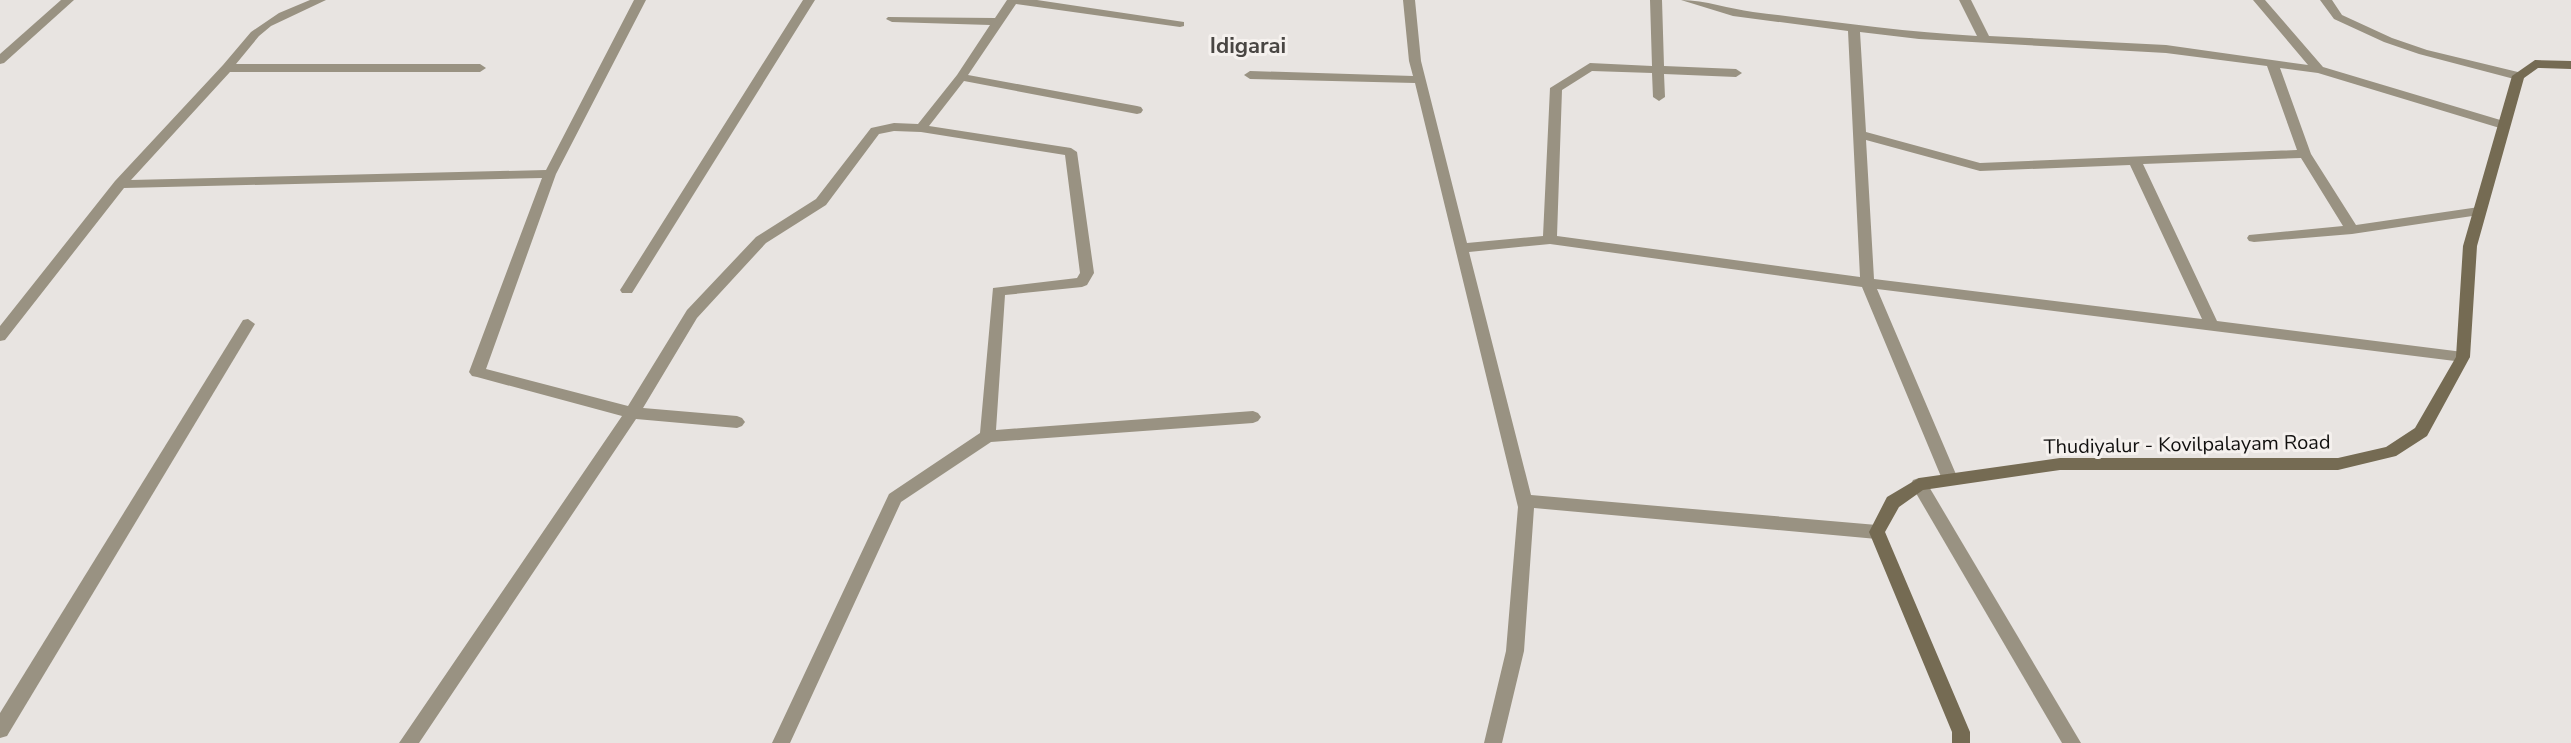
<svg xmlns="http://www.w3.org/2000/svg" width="2571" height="743" font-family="'Nunito Sans',sans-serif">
	<rect width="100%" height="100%" fill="#e8e4e1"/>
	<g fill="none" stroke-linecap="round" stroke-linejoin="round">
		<!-- minor -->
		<g fill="#999282" fill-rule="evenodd">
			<path d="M61,0H74L4,63L0,64V54Z"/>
			<path d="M310,0H326L271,26L259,36L236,64H480L486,68L480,72H230L131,180L546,170L634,0H646L556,174L486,369L628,406L687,310L756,237L816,199L871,128L894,123L918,124L957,75L990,25L892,22L886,19L888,17L995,18L1007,0H1037L1184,22V26L1180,27L1016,4L968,75L1137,106L1141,107L1143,110L1141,113L1137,114L964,81L929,126L1071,148L1077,152L1094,273L1087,285L1082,287L1005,295L996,430L1253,411L1258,413L1261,417L1258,421L1253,423L991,442L901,502L790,743H772L889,494L980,433L993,288L1077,278L1080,273L1065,155L921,132L894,131L879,134L826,205L766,243L697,318L643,408L737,416L742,418L745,422L742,426L737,428L636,419L419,743H399L622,416L477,377L472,376L469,372L542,178L124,188L5,340L0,341V326L115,181L223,65L251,32L279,13Z"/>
			<path d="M803,0H815L632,293H622L620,290L622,287Z"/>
			<path d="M1403,0H1415L1421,61L1467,243L1543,236L1550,88L1590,63L1652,66L1650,0H1662L1664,66L1736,69L1742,73L1736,77L1664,74L1665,97L1659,101L1653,97L1652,73L1592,71L1562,90L1557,236L1860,277L1848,31L1733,16L1681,0C1706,0 1729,9 1753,12C1828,21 1902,32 1977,36L1959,0H1971L1989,36L2166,45L2308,65L2253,0H2265L2323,67L2507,122L2509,125L2503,129L2318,73L2280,68L2311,154L2356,225L2479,207L2486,211L2479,215L2352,234L2254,242L2249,241L2247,238L2249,235L2343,226L2301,158L2143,164L2217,321L2463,352L2470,357L2463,362L1877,289L1958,479L1956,483L1950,485L1944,483L1942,479L1862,287L1550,244L1469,252L1531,495L1877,525L1883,527L1885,532L1883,537L1877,539L1534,508L1524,651L1502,743H1484L1506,651L1518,507L1415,83L1250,79L1244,75L1250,71L1413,76L1409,61ZM1860,32L1919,39L2166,53L2267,66L2297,150L1980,163L1866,132ZM1866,140L1980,171L2130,165L2202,319L1874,279Z"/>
			<path d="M2320,0H2332L2342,15L2392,38L2427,50L2522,73L2524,76L2518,80L2419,54L2384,42L2334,19Z"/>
			<path d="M248,319L255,324L7,736L0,738V713L243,320Z"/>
		</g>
		<!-- tertiary -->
		<path fill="#999282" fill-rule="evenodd" d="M1919,478L1925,480L2081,743H2062L1913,488L1911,484L1913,480Z"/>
		<!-- secondary -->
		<path fill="#756b53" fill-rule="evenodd" d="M2535,60L2571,61V69L2538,68L2524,78L2477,246L2470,357L2427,436L2396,456L2338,470H2060L1923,490L1899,507L1885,532L1970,732V743H1952V732L1869,532L1887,497L1919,478L2060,458H2338L2386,447L2415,428L2456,357L2463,246L2512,76Z"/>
	</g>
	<g text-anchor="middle" stroke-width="6" stroke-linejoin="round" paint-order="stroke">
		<!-- street labels -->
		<g font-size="20" fill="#11100f" stroke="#f5f1ee">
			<text transform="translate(2187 444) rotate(-1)" y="7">Thudiyalur - Kovilpalayam Road</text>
		</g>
		<!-- far-district labels -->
		<g font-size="22" font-weight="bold" fill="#494643" stroke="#f5f1ee">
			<text x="1248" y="53">Idigarai</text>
		</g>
	</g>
</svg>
